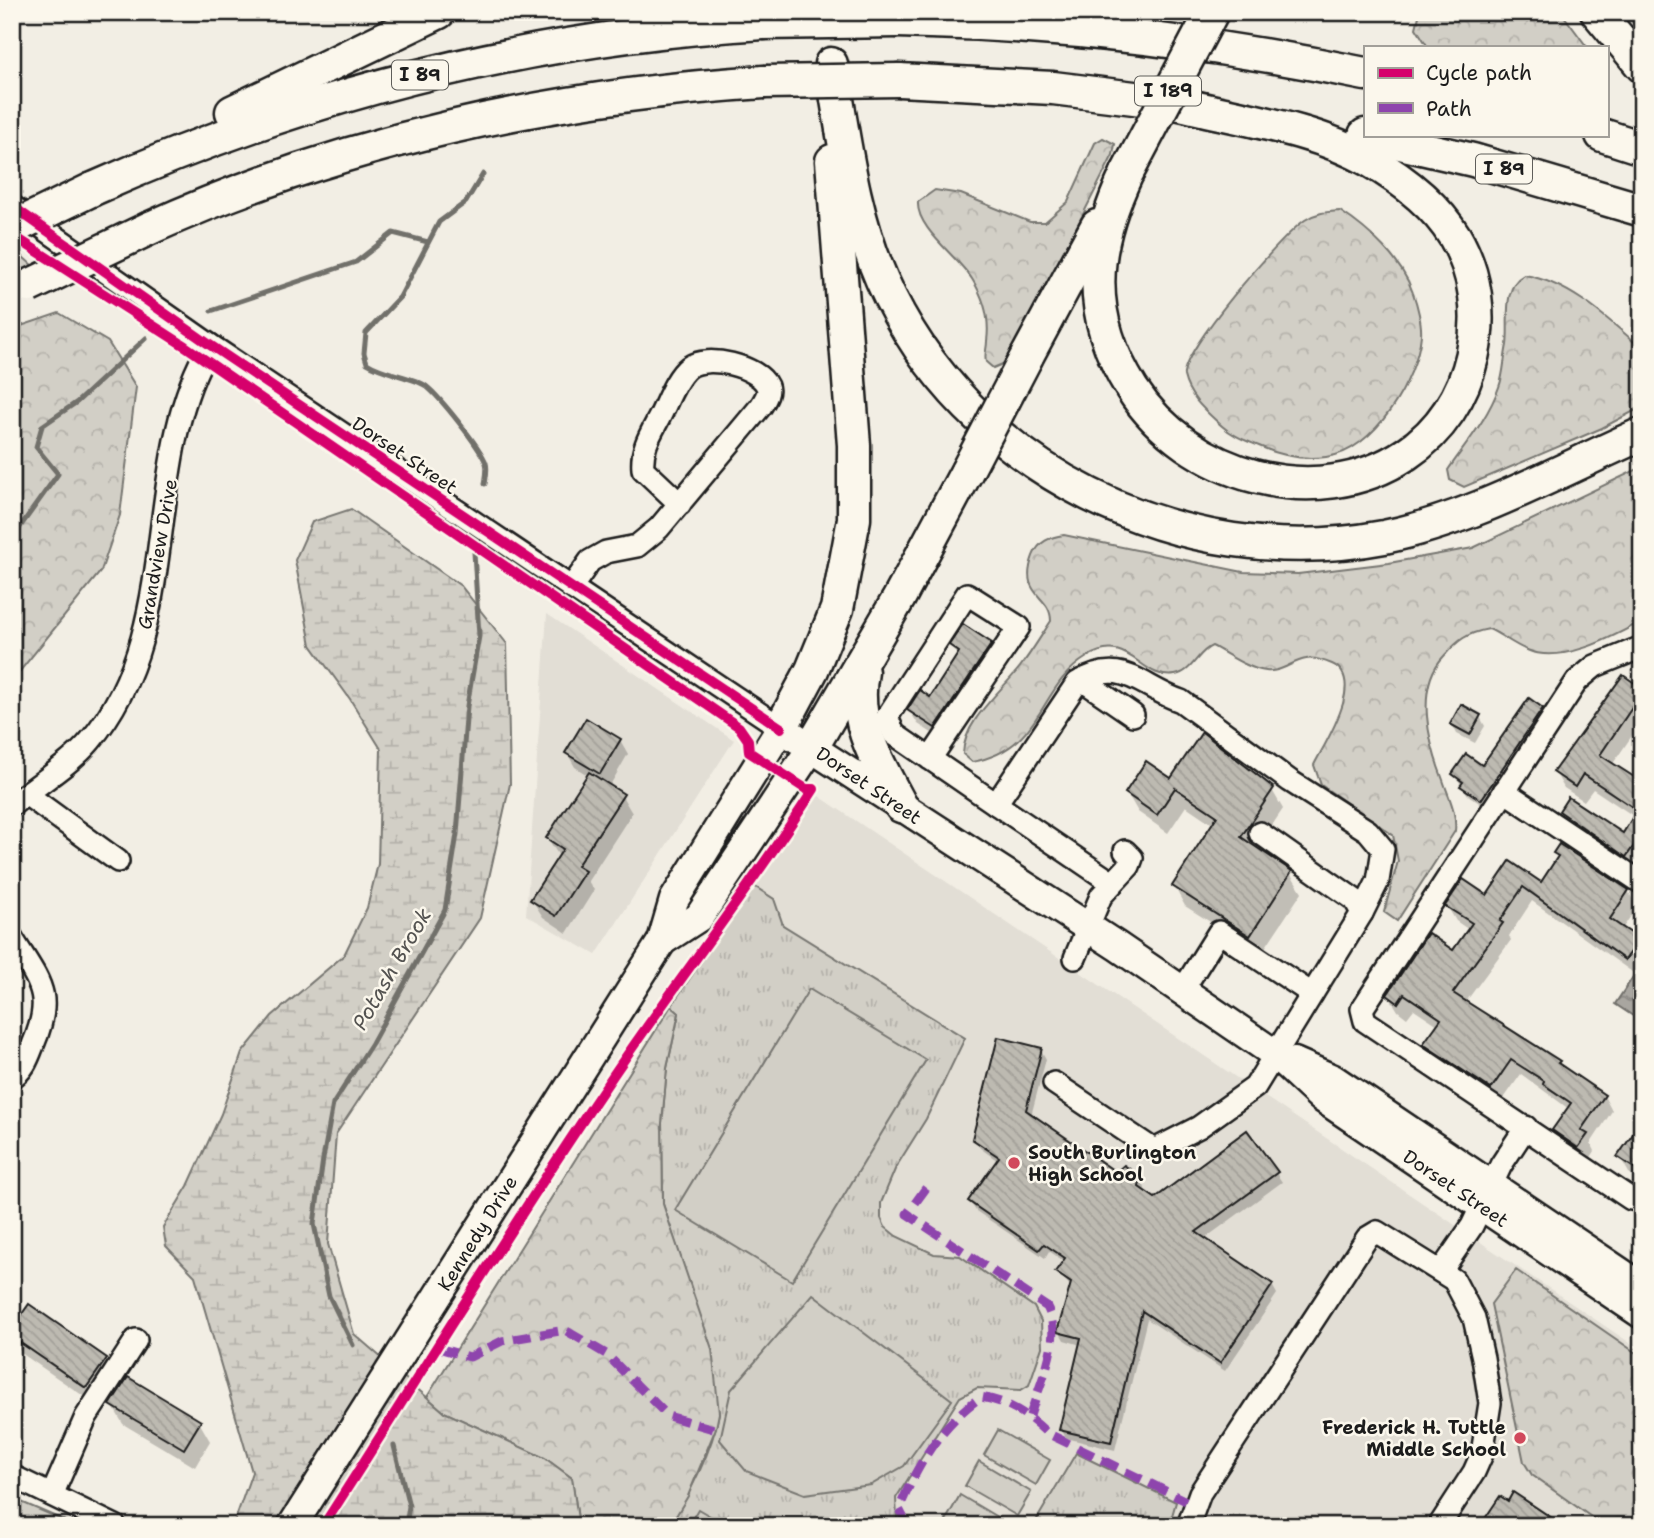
<svg xmlns="http://www.w3.org/2000/svg" width="1654" height="1538" font-family="'Shantell Sans',sans-serif">
	<defs>
		<pattern id="grass-tufts" width="24" height="20" patternUnits="userSpaceOnUse" patternTransform="scale(1.75)"><rect width="24" height="20" fill="#d2cfc6"/><path d="M3 7l-1-3M5 7V3M7 7l1-3M15 17l-1-3M17 17v-4M19 17l1-3" fill="none" stroke="#b4b1aa"/></pattern>
		<pattern id="forest-crowns" width="20" height="18" patternUnits="userSpaceOnUse" patternTransform="scale(1.75)"><rect width="20" height="18" fill="#d2cfc6"/><path d="M2 6a3 3 0 1 1 6 0M12 15a3 3 0 1 1 6 0" fill="none" stroke="#b4b1aa"/></pattern>
		<pattern id="wetland-marsh" width="20" height="14" patternUnits="userSpaceOnUse" patternTransform="scale(1.75)"><rect width="20" height="14" fill="#d2cfc6"/><path d="M1 5h8M5 5V1M11 12h8M15 12V8" fill="none" stroke="#b4b1aa"/></pattern>
		<pattern id="water-ripples" width="26" height="14" patternUnits="userSpaceOnUse" patternTransform="scale(1.75)"><rect width="26" height="14" fill="#a9a6a0"/><path d="M2 4q2-2 4 0t4 0M15 11q2-2 4 0t4 0" fill="none" stroke="#898682"/></pattern>
		<pattern id="building-back-hatch" width="6" height="6" patternUnits="userSpaceOnUse" patternTransform="scale(1.75)"><rect width="6" height="6" fill="#bdbab1"/><path d="M-1 5l2 2M0 0l6 6M5-1l2 2" fill="none" stroke="#a29f98"/></pattern>
	</defs>
	<rect width="100%" height="100%" fill="#f2eee4"/>
	<filter id="ink" filterUnits="userSpaceOnUse"><feTurbulence type="fractalNoise" baseFrequency=".0143" numOctaves="2"/><feDisplacementMap in="SourceGraphic" scale="14" xChannelSelector="R" yChannelSelector="G"/><feConvolveMatrix kernelMatrix="1 2 1 2 8 2 1 2 1" color-interpolation-filters="sRGB"/></filter>
	<g filter="url(#ink)">
		<!-- built -->
		<g fill="#e2ded5">
			<path d="M547,614L734,740L596,955L526,915Z"/>
			<path d="M819,796L1642,1351V1526H670L688,1496L679,1013L671,1006Z"/>
		</g>
		<!-- grass -->
		<g fill="url(#grass-tufts)" stroke="#777671" stroke-width="2">
			<path d="M12,247L33,266L12,279Z"/>
			<path d="M754,886L774,899L783,925L965,1038L926,1119L896,1167L881,1203V1218L885,1227L896,1236L934,1254L960,1256L1034,1307L1041,1321L1042,1347L1029,1385L1021,1390L977,1388L960,1397L896,1498L897,1520L901,1526H670C690,1492 712,1452 719,1413L682,1262L663,1204L662,1123L667,1068L679,1013L671,1006Z"/>
			<path d="M1076,1453L1176,1502L1169,1526H1033Z"/>
		</g>
		<!-- forest -->
		<g fill="url(#forest-crowns)" stroke="#777671" stroke-width="2">
			<path d="M1420,12H1561L1587,47H1428L1416,28Z"/>
			<path d="M1103,138L1115,144L1113,155L1014,351L1005,363L993,368L986,362C984,354 987,349 987,341C990,319 984,298 972,279C957,256 916,228 918,202L935,190L961,194L1030,222H1045L1068,202L1095,143Z"/>
			<path d="M1340,211C1369,230 1402,260 1413,293C1417,304 1422,323 1421,335C1417,379 1374,452 1326,457C1303,460 1279,455 1259,446C1245,440 1233,436 1222,426C1207,412 1189,398 1184,376C1180,352 1282,235 1305,220C1317,212 1327,212 1340,211Z"/>
			<path d="M1524,275C1569,282 1607,318 1640,347L1642,407L1602,428L1464,487L1450,480L1448,470C1466,444 1488,418 1499,387C1504,374 1504,358 1507,345C1510,323 1501,287 1524,275Z"/>
			<path d="M59,313L108,342L136,387L120,515L101,571L12,681V329Z"/>
			<path d="M1642,467V621C1612,637 1562,665 1527,650C1514,645 1502,635 1489,629C1467,633 1458,640 1444,656C1414,687 1429,744 1443,780C1449,798 1457,812 1455,831L1397,921L1384,912L1398,861L1393,835L1321,785L1314,765C1325,743 1367,679 1332,664C1325,661 1314,657 1306,659C1292,661 1281,673 1266,671C1248,669 1228,654 1212,646C1197,652 1193,672 1175,675C1141,681 1129,631 1087,657C1037,687 1045,748 972,762L963,754C964,720 1000,693 1020,667C1031,653 1041,636 1051,621C1051,594 1018,597 1033,556C1039,541 1050,537 1064,535L1243,572L1298,574L1389,563L1473,548Z"/>
			<path d="M671,1006L679,1013L667,1068L662,1123L663,1204L712,1349L719,1413L716,1428L688,1496L670,1526H579L572,1478L545,1458L444,1412L427,1397Z"/>
			<path d="M1516,1270L1642,1357V1526H1604L1532,1475L1524,1462L1491,1304Z"/>
			<path d="M12,1498L77,1526H12Z"/>
		</g>
		<!-- wetland -->
		<path fill="url(#wetland-marsh)" stroke="#777671" stroke-width="2" d="M351,509L461,586L507,644L510,784L480,918L336,1134L328,1244L354,1334L444,1412L545,1458L572,1478L579,1526H233L252,1472L195,1276L166,1246L163,1227L188,1186L221,1114L242,1053L272,1016L344,955L367,908L378,864L381,749L350,699L311,645L295,560L312,522Z"/>
		<!-- pitch -->
		<g fill="#d2cfc6" stroke="#777671" stroke-width="2">
			<path d="M809,989L926,1060L792,1281L675,1210Z"/>
			<path d="M813,1294L952,1400L904,1466L871,1485L805,1494L746,1471L720,1440L731,1390Z"/>
			<path d="M998,1430L1050,1460L1036,1485L984,1455Z"/>
			<path d="M979,1461L1031,1492L1017,1516L965,1486Z"/>
			<path d="M960,1495L1012,1526H956L946,1520Z"/>
			<path d="M698,1509L727,1526H688Z"/>
		</g>
		<!-- water -->
		<path fill="url(#water-ripples)" stroke="#716f6b" stroke-width="2" d="M1635,974L1642,979V1022L1615,1004Z"/>
		<!-- shadow -->
		<g fill="#0003">
			<path d="M951,645H991L999,659L944,741L918,724L909,710L931,699L958,657Z"/>
			<path d="M1642,690V721L1612,765L1642,784V875L1570,827L1561,811L1624,835L1635,817L1593,789L1584,801L1564,788L1555,772Z"/>
			<path d="M1541,709L1547,718L1486,808L1468,795L1454,774L1482,768Z"/>
			<path d="M1480,717L1485,726L1475,743L1457,734L1452,724Z"/>
			<path d="M620,740L628,754L609,787L622,796L632,813L588,881L594,890L567,933L543,917L532,900L559,856L548,839L589,776L575,767L567,753Z"/>
			<path d="M1172,780L1272,790L1283,809L1256,849L1290,873L1302,892L1261,954L1185,906L1174,886L1214,825L1186,806L1168,833L1138,812L1127,793Z"/>
			<path d="M1555,853L1628,891L1637,907L1622,929L1642,946V964L1635,974L1532,901L1509,936L1511,940L1465,1003L1559,1062L1562,1068L1604,1096L1612,1111L1591,1143L1595,1151L1588,1162L1563,1146L1554,1130L1569,1109L1521,1074L1500,1104L1434,1059L1425,1044L1438,1025L1414,1009L1407,1018L1398,1011L1389,996L1454,953L1469,930L1456,921L1447,906L1487,897L1510,863L1541,884L1559,859Z"/>
			<path d="M1041,1050L1046,1059L1031,1116L1116,1174L1140,1178L1145,1188L1144,1193L1155,1200L1276,1173L1282,1182L1204,1239L1272,1285L1277,1294L1225,1371L1147,1319L1115,1450L1066,1438L1061,1429L1081,1345L1064,1340L1059,1331L1072,1288L1058,1272L1065,1262L1049,1251L1045,1258L976,1211L970,1202L998,1161L980,1148L974,1139Z"/>
			<path d="M1642,1121V1182L1629,1173L1620,1157Z"/>
			<path d="M12,1331L106,1359L117,1378L98,1406L21,1353L12,1338Z"/>
			<path d="M112,1405L199,1422L210,1441L195,1467L123,1424Z"/>
		</g>
		<g fill="none" stroke-linecap="round" stroke-linejoin="round">
			<!-- stream -->
			<g stroke="#716f6b" stroke-width="5">
				<path d="M483,174L466,202L439,222L400,297L366,333L364,353L367,363C384,374 414,377 426,386C440,397 480,447 486,463C488,469 486,477 485,484"/>
				<path d="M211,311L356,262L393,233L428,242"/>
				<path d="M12,538L58,474L36,447L42,426L77,402L146,338"/>
				<path d="M353,1345L329,1296L314,1224L323,1159L333,1104L372,1043L445,910L457,834L467,706L479,636L474,552"/>
				<path d="M394,1446L409,1506L406,1526"/>
			</g>
		</g>
		<!-- building -->
		<g fill="url(#building-back-hatch)" stroke="#1c1c1c" stroke-width="2">
			<path d="M963,624L992,643L935,728L907,710L920,690L930,697L959,652L949,645Z"/>
			<path d="M1623,675L1642,688V693L1600,755L1642,782V834L1626,857L1559,811L1568,797L1623,833L1637,810L1583,774L1575,787L1553,772Z"/>
			<path d="M1529,698L1543,708L1481,800L1460,786L1463,782L1452,774L1466,754L1482,765Z"/>
			<path d="M1461,704L1481,715L1470,735L1450,724Z"/>
			<path d="M586,718L621,739L600,774L565,753Z"/>
			<path d="M1202,732L1274,788L1241,837L1292,871L1250,936L1172,886L1217,816L1175,788L1157,815L1125,793L1146,761L1171,778Z"/>
			<path d="M589,772L624,794L577,866L585,871L556,916L530,900L563,849L546,838Z"/>
			<path d="M1559,844L1629,890L1610,919L1640,939L1625,960L1523,887L1500,921L1503,923L1453,993L1560,1061L1558,1063L1605,1095L1581,1130L1588,1134L1578,1148L1552,1130L1571,1103L1543,1084L1544,1081L1511,1060L1491,1089L1423,1044L1441,1019L1404,994L1398,1003L1387,995L1428,933L1453,950L1472,923L1445,906L1463,879L1487,895L1510,861L1541,882L1558,856L1553,853Z"/>
			<path d="M998,1037L1042,1048L1026,1110L1116,1172L1124,1165L1141,1177L1139,1187L1155,1198L1247,1130L1278,1172L1196,1232L1273,1284L1220,1363L1142,1311L1111,1442L1059,1430L1081,1338L1057,1332L1071,1283L1055,1272L1065,1258L1044,1244L1039,1250L968,1201L999,1157L972,1139Z"/>
			<path d="M1642,1121V1173L1617,1157Z"/>
			<path d="M29,1304L107,1358L86,1388L12,1337V1328Z"/>
			<path d="M128,1377L201,1421L184,1449L110,1405Z"/>
			<path d="M1513,1492L1564,1526H1480L1500,1496L1508,1501Z"/>
		</g>
		<g fill="none" stroke-linecap="round" stroke-linejoin="round">
			<!-- minor casing -->
			<g stroke="#1c1c1c" stroke-width="26">
				<g id="minor">
					<path d="M12,206L210,345L781,728"/>
					<path d="M571,588L590,561L606,552L637,546L659,528L761,406C764,401 770,393 767,386C758,366 707,354 689,367C675,378 667,403 659,418C650,435 641,449 643,469L680,504"/>
					<path d="M1642,647L1595,666L1577,681L1362,1009L1365,1021L1631,1199L1642,1201"/>
					<path d="M1082,680L1133,715"/>
					<path d="M930,759L1019,627L967,594L887,717L894,734L996,804L1077,683C1123,656 1138,686 1181,701L1290,781L1368,831L1383,849L1378,881L1362,913"/>
					<path d="M1504,791L1642,883"/>
					<path d="M26,794L118,861"/>
					<path d="M996,804L1111,882"/>
					<path d="M12,805C36,785 71,764 90,741C186,627 139,464 210,345"/>
					<path d="M12,938C39,982 55,994 33,1045C28,1058 24,1070 12,1077"/>
					<path d="M1075,958L1101,896L1129,866L1132,858L1125,851"/>
					<path d="M1182,991L1219,932L1312,994"/>
					<path d="M1054,1083L1154,1150L1199,1127L1255,1087L1362,913L1355,900L1260,833"/>
					<path d="M1441,1271L1472,1226L1501,1165L1526,1127"/>
					<path d="M12,1476L115,1526"/>
					<path d="M52,1495L86,1417L136,1340"/>
					<path d="M1188,1526L1200,1493L1367,1238L1377,1232L1454,1280L1474,1318L1483,1358L1490,1403L1482,1454L1474,1472L1439,1526"/>
				</g>
			</g>
			<!-- major casing -->
			<g stroke="#1c1c1c" stroke-width="33">
				<g id="major">
					<path d="M662,941L699,917L812,747"/>
					<path d="M1294,1062L1333,1079L1642,1287"/>
					<path d="M292,1526L662,941L674,900L781,728L1117,946L1275,1054L1321,1097L1642,1314"/>
				</g>
			</g>
			<!-- highway casing -->
			<g stroke="#1c1c1c" stroke-width="37">
				<g id="highway">
					<path d="M1597,12L1642,66"/>
					<path d="M898,21C1055,24 1211,42 1365,74"/>
					<path d="M831,64C844,137 852,212 882,280C966,471 1183,575 1384,537C1471,520 1560,470 1642,434"/>
					<path d="M899,80L1053,88L1191,105"/>
					<path d="M232,112L439,12"/>
					<path d="M1365,135L1473,160L1642,210"/>
					<path d="M1602,135L1642,148"/>
					<path d="M1127,173C1091,249 1085,315 1132,389C1188,476 1316,514 1406,454C1476,408 1497,309 1455,237C1435,204 1402,179 1369,160C1313,128 1235,118 1172,102"/>
					<path d="M93,189C306,94 530,37 763,23"/>
					<path d="M150,228C342,141 555,95 764,82"/>
					<path d="M1027,356L1097,226"/>
					<path d="M862,672C852,724 878,762 901,806"/>
					<path d="M781,728L812,670L837,609L854,519V445L832,161"/>
					<path d="M812,747L899,598L967,471"/>
				</g>
			</g>
			<!-- minor -->
			<use href="#minor" stroke="#fbf7ec" stroke-width="21"/>
			<!-- major -->
			<use href="#major" stroke="#fbf7ec" stroke-width="28"/>
			<!-- highway -->
			<use href="#highway" stroke="#fbf7ec" stroke-width="32"/>
			<!-- highway-bridge casing -->
			<g stroke="#1c1c1c" stroke-width="37" stroke-linecap="butt">
				<g id="highway-bridge">
					<path d="M763,23L898,21"/>
					<path d="M764,82L899,80"/>
					<path d="M1127,173L1212,12"/>
					<path d="M12,228L93,189"/>
					<path d="M29,286L150,228"/>
					<path d="M967,471L1027,356"/>
				</g>
			</g>
			<!-- highway-bridge -->
			<use href="#highway-bridge" stroke="#fbf7ec" stroke-width="32"/>
			<!-- quiet -->
			<g stroke="#8e44ad" stroke-width="9" stroke-dasharray="18 9" stroke-linecap="butt">
				<path d="M926,1188L907,1214L1047,1307C1064,1338 1039,1384 1030,1416"/>
				<path d="M438,1348L470,1357L502,1341L565,1330L606,1354L668,1416L717,1430"/>
				<path d="M908,1526L899,1509C918,1464 940,1425 981,1397C1009,1402 1027,1414 1047,1433L1186,1501"/>
			</g>
			<!-- cycleway casing -->
			<g stroke="#fbf7ec" stroke-width="15">
				<g id="cycleway">
					<path d="M12,206L210,345L781,728"/>
					<path d="M12,235L185,346L739,727L748,740L749,752L806,789H814C748,892 672,987 604,1089C507,1232 417,1380 323,1526"/>
				</g>
			</g>
			<!-- cycleway -->
			<use href="#cycleway" stroke="#d6006c" stroke-width="10"/>
		</g>
	</g>
	<!-- markers -->
	<g fill="#d1495b" stroke="#fbf7ec" stroke-width="2.5">
		<circle cx="1014" cy="1163" r="7"/>
		<circle cx="1520" cy="1438" r="7"/>
	</g>
	<g text-anchor="middle" stroke-width="5" stroke-linejoin="round" paint-order="stroke">
		<!-- shield labels -->
		<g fill="#fbf7ec" stroke="#5f5e5a" stroke-width="2">
			<rect x="392" y="60.5" width="56" height="29" rx="5"/>
			<rect x="1135" y="76.5" width="66" height="29" rx="5"/>
			<rect x="1476" y="154.5" width="56" height="29" rx="5"/>
		</g>
		<g font-size="18" font-weight="bold" fill="#1c1c1c">
			<text x="420" y="81">I 89</text>
			<text x="1168" y="97">I 189</text>
			<text x="1504" y="175">I 89</text>
		</g>
		<!-- street labels -->
		<g font-size="19" fill="#1c1c1c" stroke="#fbf7ec">
			<text transform="translate(405 455) rotate(34)" y="7">Dorset Street</text>
			<text transform="translate(157 554) rotate(-80)" y="7">Grandview Drive</text>
			<text transform="translate(869 785) rotate(34)" y="7">Dorset Street</text>
			<text transform="translate(1456 1188) rotate(34)" y="7">Dorset Street</text>
			<text transform="translate(477 1233) rotate(-58)" y="7">Kennedy Drive</text>
		</g>
		<!-- poi labels -->
		<g font-size="19" font-weight="bold" fill="#1c1c1c" stroke="#fbf7ec" text-anchor="start">
			<text x="1028" y="1159">South Burlington<tspan x="1028" dy="22">High School</tspan></text>
			<text x="1506" y="1434" text-anchor="end">Frederick H. Tuttle<tspan x="1506" dy="22">Middle School</tspan></text>
		</g>
		<!-- water labels -->
		<g font-size="21" font-style="italic" fill="#545351" stroke="#fbf7ec">
			<text transform="translate(392 969) rotate(-60)" y="7">Potash Brook</text>
		</g>
	</g>
	<!-- margin -->
	<rect width="1654" height="1538" fill="none" stroke="#fbf7ec" stroke-width="42"/>
	<rect x="21" y="21" width="1612" height="1496" fill="none" stroke="#1c1c1c" stroke-width="2.5" filter="url(#ink)"/>
	<!-- legend -->
	<rect x="1364" y="46" width="245" height="91" fill="#fbf7ec" stroke="#a29f99" stroke-width="2"/>
	<rect x="1378" y="68" width="35" height="10" fill="#d6006c" stroke="#a29f99" stroke-width="2"/>
	<text x="1426" y="80" font-size="21" fill="#1c1c1c">Cycle path</text>
	<rect x="1378" y="103" width="35" height="10" fill="#8e44ad" stroke="#a29f99" stroke-width="2"/>
	<text x="1426" y="116" font-size="21" fill="#1c1c1c">Path</text>
</svg>
